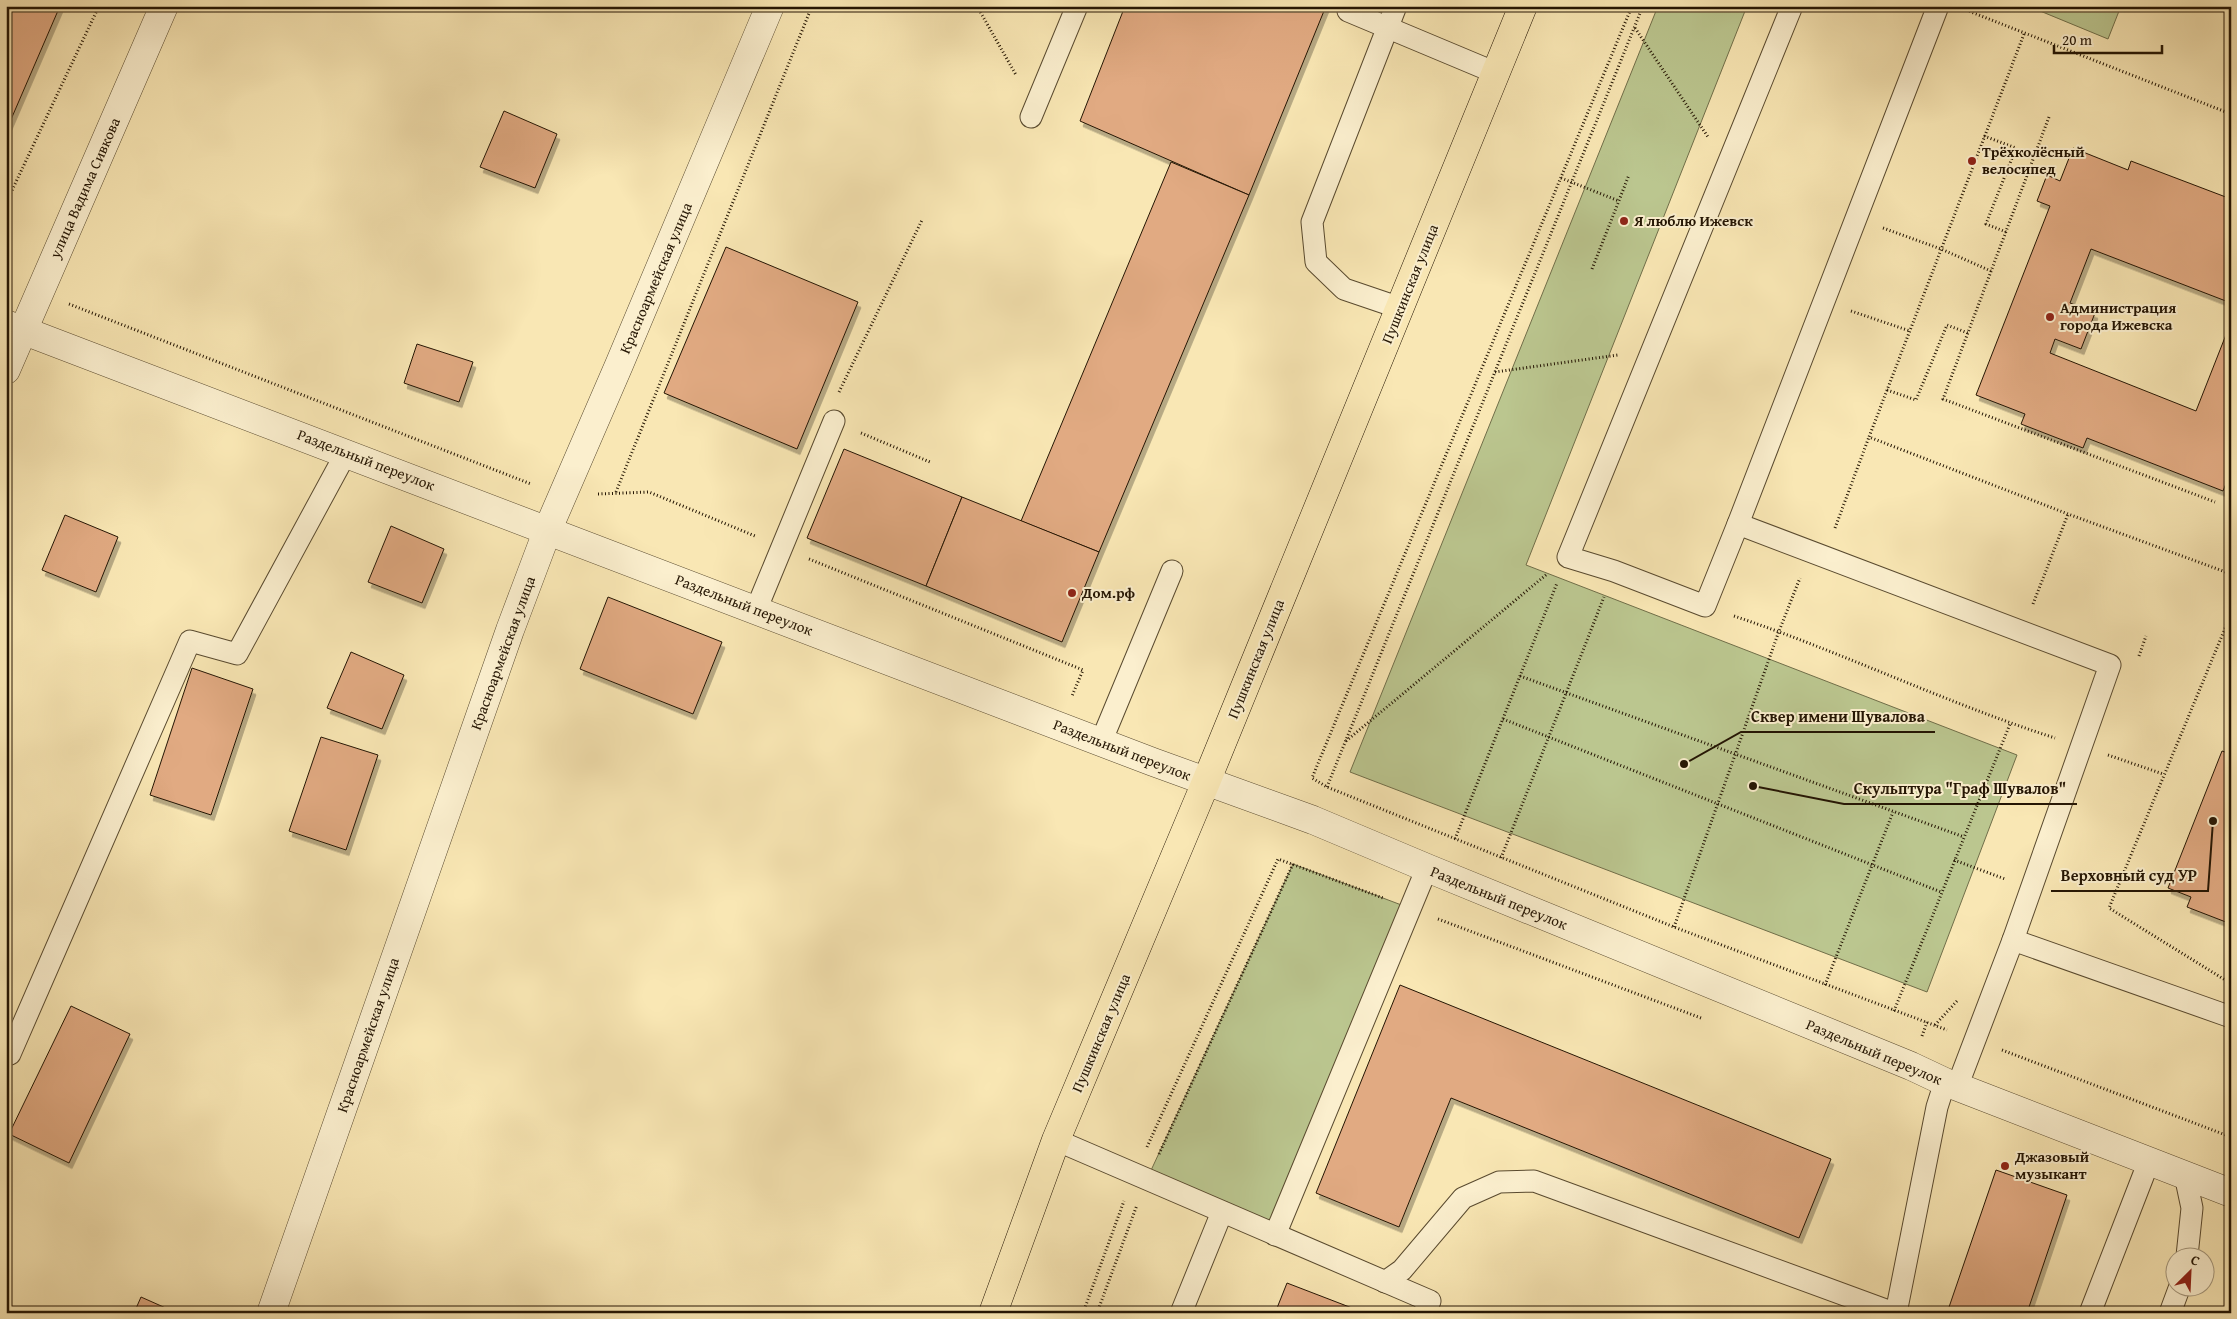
<svg xmlns="http://www.w3.org/2000/svg" width="2237" height="1319" font-family="'Gentium Book Plus',serif">
	<defs>
		<filter id="shadow"><feDropShadow dx="3" dy="5.5" stdDeviation="0" flood-color="#0004"/></filter>
	</defs>
	<rect width="100%" height="100%" fill="#f9e7b4"/>
	<filter id="stains"><feTurbulence type="fractalNoise" baseFrequency=".004" numOctaves="4"/><feColorMatrix values="0 0 0 0 .2 0 0 0 0 .09 0 0 0 0 .02 0 0 0 .5 -.17"/></filter>
	<radialGradient id="worn" r=".72"><stop offset=".6" stop-color="#630" stop-opacity="0"/><stop offset="1" stop-color="#630" stop-opacity=".3"/></radialGradient>
	<!-- green -->
	<g fill="#bbc68f" stroke="#706e49">
		<path d="M1658,6H1747L1526,565L2017,755L1927,992L1350,772Z"/>
		<path d="M2028,6H2121L2108,39Z"/>
		<path d="M1293,864L1412,909L1275,1235L1147,1179Z"/>
	</g>
	<!-- building -->
	<g fill="#e1aa82" stroke="#241503" filter="url(#shadow)">
		<path d="M6,6H60L6,131Z"/>
		<path d="M1125,6H1326L1249,195L1080,121Z"/>
		<path d="M504,111L557,134L535,188L480,167Z"/>
		<path d="M2073,148L2128,170L2131,161L2231,199V303L2091,249L2070,303L2095,313L2081,349L2055,339L2050,353L2196,411L2231,322V471L2223,491L2087,438L2083,448L2021,424L2025,414L1976,395L2050,206L2037,201L2047,175L2060,181Z"/>
		<path d="M1171,162L1249,195L1099,552L1021,521Z"/>
		<path d="M726,247L858,302L797,449L664,393Z"/>
		<path d="M417,344L473,362L459,402L404,383Z"/>
		<path d="M844,449L962,497L926,586L807,538Z"/>
		<path d="M962,497L1099,552L1062,642L926,586Z"/>
		<path d="M65,515L118,537L96,592L42,570Z"/>
		<path d="M391,526L444,549L422,603L368,582Z"/>
		<path d="M608,597L722,642L693,714L580,669Z"/>
		<path d="M351,652L404,675L382,729L327,708Z"/>
		<path d="M192,668L253,689L211,815L150,795Z"/>
		<path d="M321,737L378,755L346,850L289,831Z"/>
		<path d="M2222,751L2231,754V924L2187,907L2191,897L2168,888Z"/>
		<path d="M1400,985L1831,1159L1799,1238L1451,1098L1399,1227L1316,1193Z"/>
		<path d="M71,1006L130,1034L69,1163L9,1134Z"/>
		<path d="M1996,1170L2067,1195L2027,1313H1947Z"/>
		<path d="M1287,1283L1365,1313H1275Z"/>
		<path d="M141,1297L177,1313H134Z"/>
	</g>
	<g fill="none" stroke-linecap="round" stroke-linejoin="round">
		<!-- service casing -->
		<g stroke="#594a2f" stroke-width="23">
			<g id="service">
				<path d="M1396,6L1312,222L1316,262L1344,289L1400,308"/>
				<path d="M1792,6L1568,557L1614,571L1705,606L1738,524L1938,6"/>
				<path d="M1348,11L1496,73"/>
				<path d="M1031,117L1077,6"/>
				<path d="M1738,524L2110,665L2013,940L1957,1087"/>
				<path d="M756,610L834,421"/>
				<path d="M1101,742L1172,571"/>
				<path d="M2013,940L2231,1017"/>
				<path d="M6,1052L10,1054L190,641L237,654L346,453"/>
				<path d="M1056,1140L1430,1301L1424,1313"/>
				<path d="M2185,1175L2192,1208L2187,1256"/>
				<path d="M1275,1235L1427,868"/>
				<path d="M1385,1282L1402,1270L1463,1198L1499,1182L1534,1181L1894,1313"/>
				<path d="M1181,1313L1222,1212"/>
				<path d="M1896,1313L1937,1107L1945,1082"/>
				<path d="M2090,1313L2149,1161"/>
				<path d="M2170,1313L2180,1286"/>
			</g>
		</g>
		<!-- minor casing -->
		<g stroke="#594a2f" stroke-width="29">
			<g id="minor">
				<path d="M6,324L1153,762L1313,820L1427,868L1911,1066L1945,1082L2231,1193"/>
				<path d="M6,370L164,6"/>
				<path d="M271,1313L510,630L548,529L619,365L770,6"/>
			</g>
		</g>
		<!-- primary casing -->
		<g stroke="#241503" stroke-width="29">
			<path id="primary" d="M993,1313L1056,1140L1206,782L1523,6"/>
		</g>
		<!-- path -->
		<g stroke="#241503" stroke-width="3" stroke-dasharray="1 2.5" stroke-linecap="butt">
			<path d="M977,6L1016,75"/>
			<path d="M1632,6L1312,778L1327,787L1674,927L1947,1030"/>
			<path d="M1966,10L2231,114"/>
			<path d="M1635,28L1708,137"/>
			<path d="M2024,34L1869,437L2068,514L2231,574"/>
			<path d="M2049,117L1943,399L2215,502"/>
			<path d="M1984,136L2016,148L1986,224L2006,232"/>
			<path d="M1561,178L1619,201"/>
			<path d="M6,203L99,6"/>
			<path d="M1883,228L1941,249L1991,271"/>
			<path d="M1592,269L1629,175"/>
			<path d="M69,304L531,484"/>
			<path d="M1851,311L1910,331"/>
			<path d="M1495,372L1618,355"/>
			<path d="M1887,390L1916,400L1947,325L1968,333"/>
			<path d="M839,392L922,220"/>
			<path d="M861,433L930,462"/>
			<path d="M616,492L812,6"/>
			<path d="M598,494L649,492L755,536"/>
			<path d="M1835,528L1869,437"/>
			<path d="M809,559L1083,670L1072,696"/>
			<path d="M2033,604L2068,514"/>
			<path d="M1734,616C1842,652 1946,703 2055,738"/>
			<path d="M2139,656L2146,636"/>
			<path d="M1520,676L1964,837"/>
			<path d="M1503,719L1941,892"/>
			<path d="M1346,741L1547,574"/>
			<path d="M2108,755L2163,774"/>
			<path d="M1327,787L1643,6"/>
			<path d="M1455,839L1557,583"/>
			<path d="M1501,858L1604,597"/>
			<path d="M1954,860L2005,879"/>
			<path d="M1438,919L1701,1018"/>
			<path d="M1674,927L1779,631L1800,578"/>
			<path d="M2230,983L2109,908L2231,614"/>
			<path d="M1825,985L1893,812"/>
			<path d="M1894,1011L2010,724"/>
			<path d="M1935,1025L1957,1001"/>
			<path d="M1922,1036L1927,1022"/>
			<path d="M2002,1050L2231,1137"/>
			<path d="M1147,1147L1278,859L1383,898"/>
			<path d="M1159,1154L1293,864"/>
			<path d="M1083,1313L1124,1201"/>
			<path d="M1097,1313L1137,1205"/>
		</g>
		<!-- service -->
		<use href="#service" stroke="#fbefce" stroke-width="21"/>
		<!-- minor -->
		<use href="#minor" stroke="#fbefce" stroke-width="28"/>
		<!-- primary -->
		<use href="#primary" stroke="#f9e7b4" stroke-width="28"/>
	</g>
	<!-- markers -->
	<g fill="#8f2418" stroke="#fbefce" stroke-width="2">
		<circle cx="1972" cy="161" r="5"/>
		<circle cx="1624" cy="221" r="5"/>
		<circle cx="2050" cy="317" r="5"/>
		<circle cx="1072" cy="593" r="5"/>
		<circle cx="2005" cy="1166" r="5"/>
	</g>
	<g text-anchor="middle" stroke-width="4" stroke-linejoin="round" paint-order="stroke">
		<!-- poi labels -->
		<g font-size="15" font-weight="bold" fill="#241503" stroke="#fbefce" text-anchor="start">
			<text x="1982" y="157">Трёхколёсный<tspan x="1982" dy="17">велосипед</tspan></text>
			<text x="1634" y="226">Я люблю Ижевск</text>
			<text x="2060" y="313">Администрация<tspan x="2060" dy="17">города Ижевска</tspan></text>
			<text x="1082" y="598">Дом.рф</text>
			<text x="2015" y="1162">Джазовый<tspan x="2015" dy="17">музыкант</tspan></text>
		</g>
		<!-- street labels -->
		<g font-size="15" fill="#241503" stroke="#fbefce">
			<text transform="translate(85 188) rotate(-66)" y="5">улица Вадима Сивкова</text>
			<text transform="translate(656 278) rotate(-67)" y="5">Красноармейская улица</text>
			<text transform="translate(1410 284) rotate(-68)" y="5">Пушкинская улица</text>
			<text transform="translate(366 460) rotate(21)" y="5">Раздельный переулок</text>
			<text transform="translate(744 605) rotate(21)" y="5">Раздельный переулок</text>
			<text transform="translate(503 653) rotate(-70)" y="5">Красноармейская улица</text>
			<text transform="translate(1256 659) rotate(-68)" y="5">Пушкинская улица</text>
			<text transform="translate(1122 750) rotate(21)" y="5">Раздельный переулок</text>
			<text transform="translate(1499 898) rotate(22)" y="5">Раздельный переулок</text>
			<text transform="translate(1101 1033) rotate(-67)" y="5">Пушкинская улица</text>
			<text transform="translate(368 1035) rotate(-71)" y="5">Красноармейская улица</text>
			<text transform="translate(1874 1052) rotate(23)" y="5">Раздельный переулок</text>
		</g>
	</g>
	<!-- callouts -->
	<path fill="none" stroke="#241503" stroke-width="2" d="M1684 764L1741 732H1935M1753 786L1844 804H2077M2213 821L2208 891H2051"/>
	<g fill="#241503" stroke="#fbefce" stroke-width="2">
		<circle cx="1684" cy="764" r="5"/>
		<circle cx="1753" cy="786" r="5"/>
		<circle cx="2213" cy="821" r="5"/>
	</g>
	<g font-size="16" text-anchor="middle" font-weight="bold" fill="#241503" stroke="#fbefce" stroke-width="4" stroke-linejoin="round" paint-order="stroke">
		<text x="1838" y="722">Сквер имени Шувалова</text>
		<text x="1960" y="794">Скульптура "Граф Шувалов"</text>
		<text x="2129" y="881">Верховный суд УР</text>
	</g>
	<!-- margin -->
	<rect width="2237" height="1319" fill="none" stroke="#f9e7b4" stroke-width="25"/>
	<rect x="8" y="8" width="2222" height="1304" fill="none" stroke="#241503" stroke-width="2.5"/>
	<rect x="12" y="12" width="2212" height="1294" fill="none" stroke="#241503"/>
	<!-- north arrow -->
	<g transform="translate(2190 1272) rotate(24)"><circle r="24" fill="#fbefce" stroke="#a5987d"/>
	<path d="M0-4L9 19L0 12L-9 19Z" fill="#8f2418"/>
	<text y="-8" font-size="14" font-weight="bold" text-anchor="middle" fill="#241503">С</text>
	</g>
	<!-- scale -->
	<path d="M2054 45v8h108v-8" fill="none" stroke="#241503" stroke-width="2.5"/>
	<text x="2062" y="45" font-size="15" fill="#241503" stroke="#fbefce" stroke-width="4" paint-order="stroke">20 m</text>
	<rect width="100%" height="100%" filter="url(#stains)"/>
	<rect width="100%" height="100%" fill="url(#worn)"/>
</svg>
